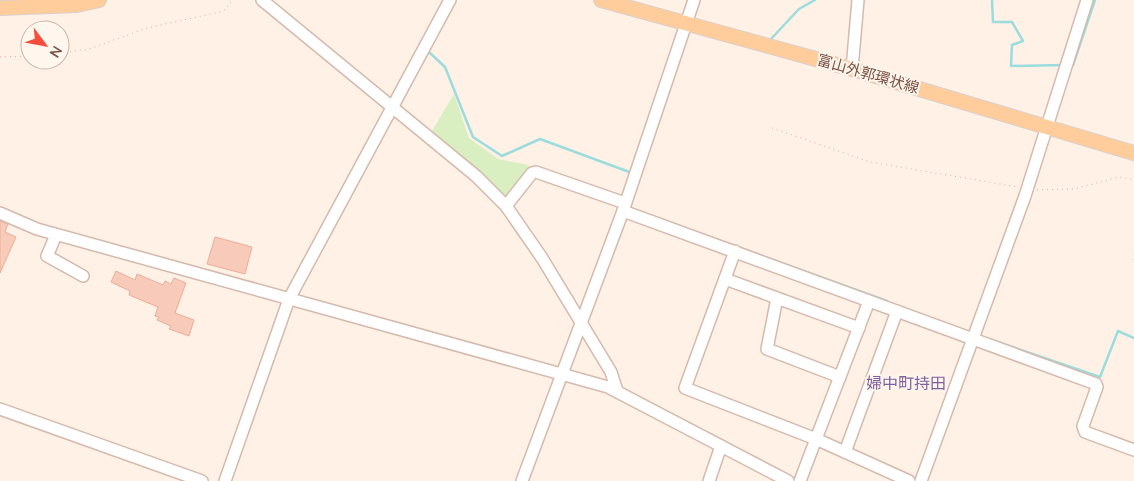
<svg xmlns="http://www.w3.org/2000/svg" width="1134" height="481" font-family="'Nunito Sans','Noto Sans JP',sans-serif">
	<rect width="100%" height="100%" fill="#fff1e5"/>
	<!-- green -->
	<path fill="#d9eec1" d="M454,94L469,138L498,159L528,165L530,168L510,196L504,197L430,134Z"/>
	<g fill="none" stroke-linecap="round" stroke-linejoin="round">
		<!-- stream -->
		<g stroke="#9bdcde" stroke-width="2.5">
			<path d="M992,0L993,22H1012L1023,41L1012,45L1011,66L1063,65"/>
			<path d="M771,39L799,9L815,0"/>
			<path d="M430,53L445,67L473,137L502,156L540,139L632,173"/>
			<path d="M1071,65H1073L1095,0"/>
			<path d="M639,176L630,208L887,301"/>
			<path d="M989,339L1100,377L1118,331L1134,338"/>
		</g>
	</g>
	<!-- building -->
	<g fill="#f7cab9" stroke="#ecad97">
		<path d="M0,221L8,224L5,232L16,237L0,273Z"/>
		<path d="M215,237L252,247L245,274L207,264Z"/>
		<path d="M116,271L135,280L137,274L163,285L165,281L171,284L174,278L186,283L175,313L194,320L189,336L169,329L171,326L157,320L159,317L155,316L158,307L129,295L130,291L111,282Z"/>
	</g>
	<g fill="none" stroke-linecap="round" stroke-linejoin="round">
		<!-- minor casing -->
		<g stroke="#d5b9ac" stroke-width="14">
			<g id="minor">
				<path d="M262,0L476,176L506,206L542,258L611,372L617,391"/>
				<path d="M852,69L858,0"/>
				<path d="M506,206L532,173L536,172L625,203"/>
				<path d="M623,211L1096,384L1097,387L1083,426L1085,432L1134,450"/>
				<path d="M0,213L37,229L608,387L788,481"/>
				<path d="M56,235L47,256L83,276"/>
				<path d="M735,251L685,388L816,439L869,301"/>
				<path d="M725,279L859,328"/>
				<path d="M777,298L767,349L840,377"/>
				<path d="M0,409L202,481"/>
				<path d="M845,452L897,311"/>
				<path d="M225,481L289,299L450,0"/>
				<path d="M522,481L623,211L694,0"/>
				<path d="M709,481L721,446"/>
				<path d="M800,481L816,439L909,481"/>
				<path d="M921,481L1025,196L1087,0"/>
			</g>
		</g>
		<!-- major casing -->
		<g stroke="#dacfcb" stroke-width="16">
			<g id="major">
				<path d="M601,0L852,69L1134,153"/>
				<path d="M0,8L77,5L99,0"/>
			</g>
		</g>
		<!-- path -->
		<g stroke="#ddac9c" stroke-width="1" stroke-dasharray="1 4" stroke-linecap="butt">
			<path d="M60,53L89,49L147,28L220,12L226,9L232,0"/>
			<path d="M0,57L30,56"/>
			<path d="M772,128L870,162L1018,187"/>
			<path d="M1037,190L1074,189L1119,177L1134,180"/>
			<path d="M1134,254V261"/>
		</g>
		<!-- minor -->
		<use href="#minor" stroke="#fff" stroke-width="11"/>
		<!-- major -->
		<use href="#major" stroke="#ffcd9b" stroke-width="14"/>
	</g>
	<g text-anchor="middle" stroke-width="4" stroke-linejoin="round" paint-order="stroke">
		<!-- street labels -->
		<g font-size="15" fill="#7b5246" stroke="#fff6ed">
			<text transform="translate(868 74) rotate(16)" y="5">富山外郭環状線</text>
		</g>
		<!-- neighbourhood labels -->
		<g font-size="16" fill="#82619f" stroke="#fff6ed">
			<text x="906" y="389">婦中町持田</text>
		</g>
	</g>
	<!-- north arrow -->
	<g transform="translate(45 45) rotate(122)"><circle r="24" fill="#fff6ed" stroke="#cab4aa"/>
	<path d="M0-4L9 19L0 12L-9 19Z" fill="#f64e3d"/>
	<text y="-8" font-size="14" font-weight="bold" text-anchor="middle" fill="#7b5246">N</text>
	</g>
</svg>
